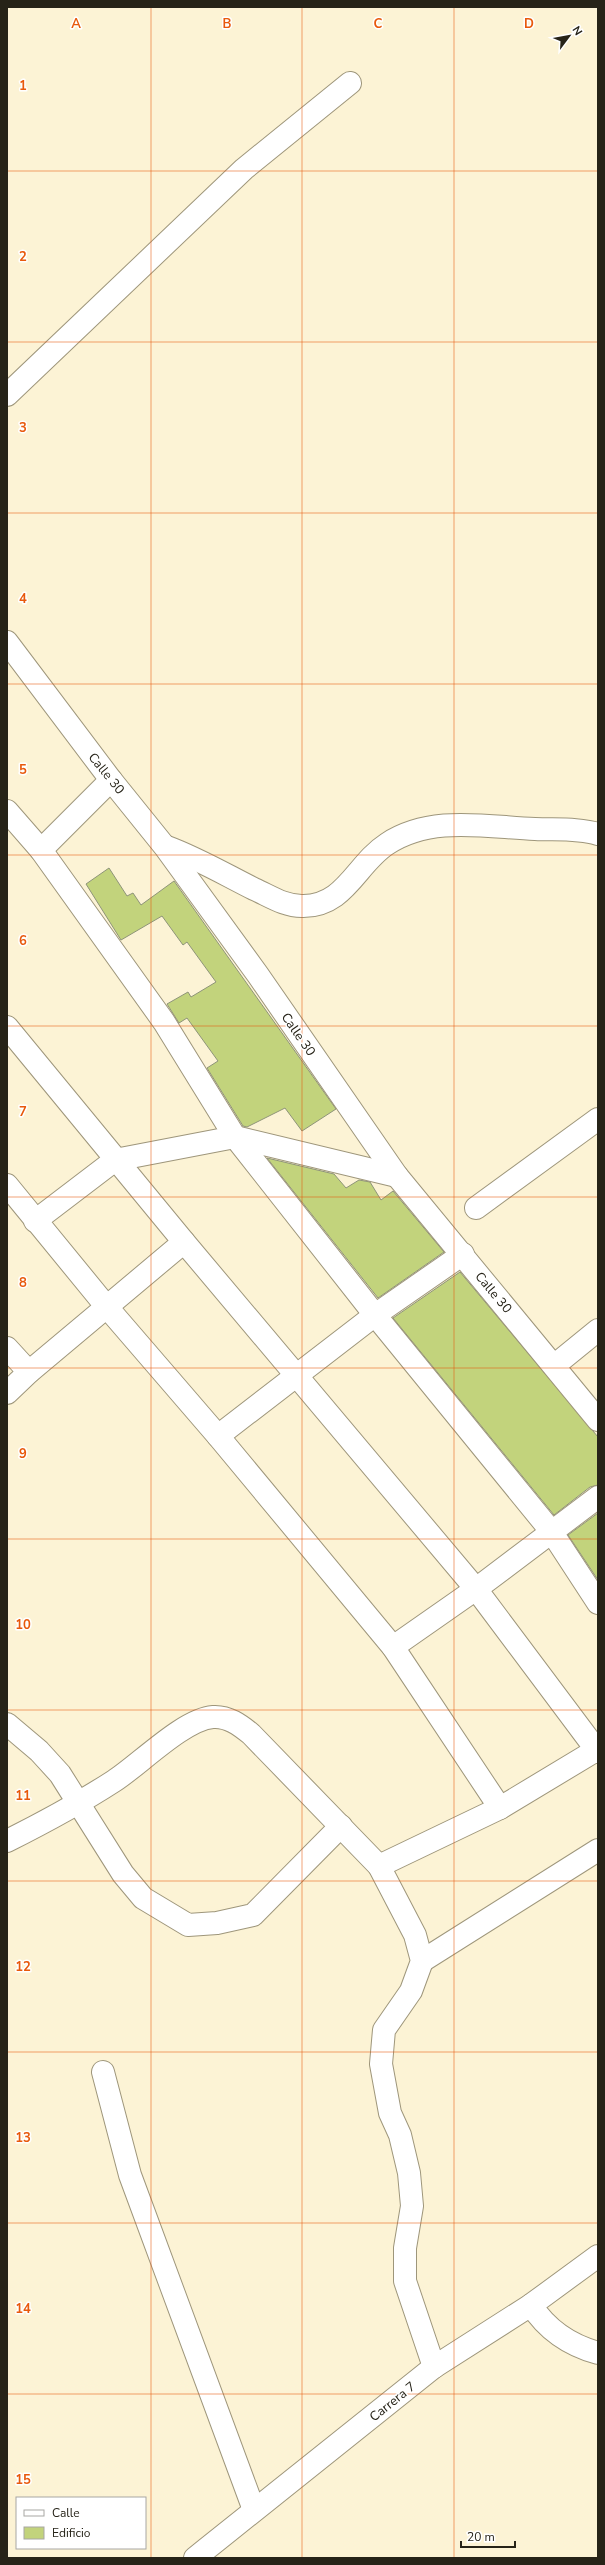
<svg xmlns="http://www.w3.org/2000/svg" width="605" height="2565" font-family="'Nunito Sans',sans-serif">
	<rect width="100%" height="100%" fill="#fcf3d5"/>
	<!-- building -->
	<g fill="#c2d37c" stroke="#8e9479">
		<path d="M109,868L127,896L133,893L141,905L174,881L336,1109L302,1131L285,1108L247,1127L243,1126L207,1068L218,1061L187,1018L179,1023L167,1004L188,992L191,997L216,982L187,942L183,945L162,916L121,940L86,884Z"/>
		<path d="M267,1158L334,1174L346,1188L359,1180L370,1182L381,1200L393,1191L444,1252L378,1298Z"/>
		<path d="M460,1272L598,1437V1485L590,1487L554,1515L393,1318Z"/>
		<path d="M598,1513V1580L568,1535Z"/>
	</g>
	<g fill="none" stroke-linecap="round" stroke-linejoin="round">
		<!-- minor casing -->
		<g stroke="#9e967b" stroke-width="24">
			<g id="minor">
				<path d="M7,395L244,169L350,83"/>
				<path d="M7,642L111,780L165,847L258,975L397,1176L598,1420"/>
				<path d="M7,811L41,850L164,1022L235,1137L375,1315L551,1531L598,1603"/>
				<path d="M167,847C197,858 226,875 254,889C270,896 284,906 302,906C345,907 356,864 387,844C431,815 485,827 535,829C555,830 579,828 598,834"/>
				<path d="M41,850L111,780"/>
				<path d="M7,1027L184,1242L476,1589L598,1752"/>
				<path d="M7,1185L106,1306L218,1436L393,1647L500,1808"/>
				<path d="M476,1208L598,1119"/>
				<path d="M35,1221L115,1160L235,1137L397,1176"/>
				<path d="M7,1348L29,1372"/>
				<path d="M555,1365L598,1330"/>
				<path d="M7,1393L29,1372L184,1242"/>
				<path d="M218,1436L375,1315L463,1254"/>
				<path d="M393,1647L476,1589L598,1497"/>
				<path d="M7,1724L39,1751L60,1774L123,1874L143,1898L188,1925L217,1923L253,1915L341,1826"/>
				<path d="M7,1841C43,1823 80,1803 114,1781C139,1765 184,1719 213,1717C228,1716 240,1725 251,1734L379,1866L415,1935L422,1961L411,1991L384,2030L381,2064L390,2113L400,2135L409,2173L412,2206L405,2248V2281L434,2367"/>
				<path d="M379,1866L500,1808L598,1749"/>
				<path d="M422,1961L598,1850"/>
				<path d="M103,2072L130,2175L254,2510"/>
				<path d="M531,2305C547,2330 569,2345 598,2353"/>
				<path d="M195,2558L434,2367L531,2305L598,2256"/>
			</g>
		</g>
		<!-- minor -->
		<use href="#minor" stroke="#fff" stroke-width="22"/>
	</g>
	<!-- grid -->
	<path fill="none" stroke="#e8590c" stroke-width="1" stroke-opacity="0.55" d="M151,7V2558M302,7V2558M454,7V2558M7,171H598M7,342H598M7,513H598M7,684H598M7,855H598M7,1026H598M7,1197H598M7,1368H598M7,1539H598M7,1710H598M7,1881H598M7,2052H598M7,2223H598M7,2394H598"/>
	<g text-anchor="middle" stroke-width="3" stroke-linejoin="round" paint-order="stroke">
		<!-- street labels -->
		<g font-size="13" fill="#262318" stroke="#fff">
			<text transform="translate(107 773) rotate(51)" y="5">Calle 30</text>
			<text transform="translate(299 1034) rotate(55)" y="5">Calle 30</text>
			<text transform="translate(494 1292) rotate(50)" y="5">Calle 30</text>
			<text transform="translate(392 2401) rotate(-39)" y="5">Carrera 7</text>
		</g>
	</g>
	<g font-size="13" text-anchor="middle" font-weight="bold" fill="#e8590c" stroke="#fff" stroke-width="3" stroke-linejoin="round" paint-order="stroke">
		<text x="76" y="28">A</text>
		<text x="227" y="28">B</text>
		<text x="378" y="28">C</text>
		<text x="529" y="28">D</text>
		<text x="23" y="90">1</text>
		<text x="23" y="261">2</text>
		<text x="23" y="432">3</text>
		<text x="23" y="603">4</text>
		<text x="23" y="774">5</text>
		<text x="23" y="945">6</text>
		<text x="23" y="1116">7</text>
		<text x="23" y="1287">8</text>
		<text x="23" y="1458">9</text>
		<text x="23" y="1629">10</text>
		<text x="23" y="1800">11</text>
		<text x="23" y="1971">12</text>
		<text x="23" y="2142">13</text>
		<text x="23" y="2313">14</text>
		<text x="23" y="2484">15</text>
	</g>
	<!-- border -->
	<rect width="605" height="2565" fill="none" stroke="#262318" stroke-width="16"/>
	<!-- legend -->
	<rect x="16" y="2497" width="130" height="52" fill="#ffffff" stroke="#a8a7a3"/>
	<rect x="24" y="2510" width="20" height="6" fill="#ffffff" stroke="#a8a7a3"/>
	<text x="52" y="2517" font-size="12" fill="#262318">Calle</text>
	<rect x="24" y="2527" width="20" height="12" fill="#c2d37c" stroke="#a8a7a3"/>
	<text x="52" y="2537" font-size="12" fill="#262318">Edificio</text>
	<!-- north arrow -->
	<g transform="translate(569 36) rotate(58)" stroke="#ffffff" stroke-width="3" paint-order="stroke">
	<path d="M0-3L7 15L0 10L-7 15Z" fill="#262318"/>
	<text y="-6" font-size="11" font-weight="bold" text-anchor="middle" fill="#262318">N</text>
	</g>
	<!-- scale -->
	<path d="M461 2541v6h54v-6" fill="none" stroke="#262318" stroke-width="2"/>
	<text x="467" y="2541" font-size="12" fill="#262318" stroke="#ffffff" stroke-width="3" paint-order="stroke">20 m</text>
</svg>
